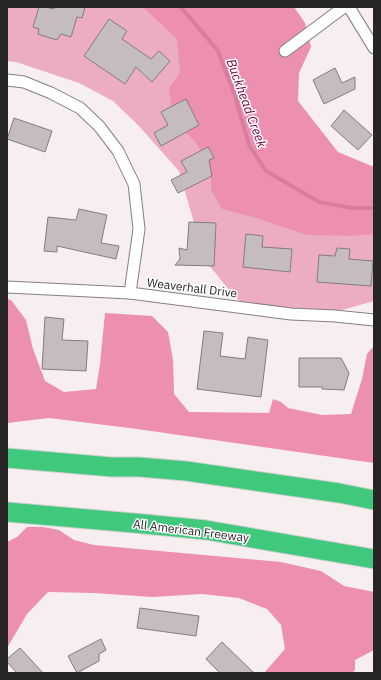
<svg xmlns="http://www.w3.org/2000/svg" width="381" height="680" font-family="'IBM Plex Sans',sans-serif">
	<rect width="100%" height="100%" fill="#f7eef0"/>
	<!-- green -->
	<path fill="#ecacc1" d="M7,7H222L311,153L374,177V301L310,319L247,307L233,295L205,260L179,171L139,126L113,101L79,83L16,62L7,61Z"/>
	<!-- forest -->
	<g fill="#ed90b0">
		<path d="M143,7H294L305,23L311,47L299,73L298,101L338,152L374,167V234L350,236L307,235L253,217L222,209L211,190V169L196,143L173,118L169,88L180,73L177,39Z"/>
		<path d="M7,299L11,300L26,320L33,349L45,381L64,392L96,389L100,364L105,313L152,316L168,332L173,360L174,394L189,412L269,413L273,399L281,402L288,408L322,415L351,414L362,379L367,354L374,346V463L137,429L49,418L7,423Z"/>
		<path d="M27,527H43L59,530L74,540L94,545L281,562L321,571L344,586L374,592V650L355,660V670L352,673H264L285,649L281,625L267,609L239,598L202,594L152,597L94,593L48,592L27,614L7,648V542L17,537Z"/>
	</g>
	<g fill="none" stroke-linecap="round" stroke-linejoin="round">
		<!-- stream -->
		<path stroke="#d87d9d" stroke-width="4" d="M181,7L218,51L234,93L249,145L266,171L319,202L352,208H374"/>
	</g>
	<!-- building -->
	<g fill="#c4bcbe" stroke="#837c7e">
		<path d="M39,7H46L54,9V7H85L82,18L77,17L71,37L61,34L57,40L38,34L39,29L33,27Z"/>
		<path d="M109,19L127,31L122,39L151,59L159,51L170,61L152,82L136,67L125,84L84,56Z"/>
		<path d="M335,68L342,83L355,77V89L324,104L313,80Z"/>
		<path d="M186,99L199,125L161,146L154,133L168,125L161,112Z"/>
		<path d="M344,110L372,135L358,150L331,126Z"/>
		<path d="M14,118L52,131L45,152L7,139Z"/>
		<path d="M208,147L214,158L209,160L212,176L178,193L171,180L187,172L181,161Z"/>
		<path d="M79,209L107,215L101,243L119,246L116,259L57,246V252L44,251L48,217L76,220Z"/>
		<path d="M189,222L216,223L214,266L175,265L180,259L179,248L187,250Z"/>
		<path d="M246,234L263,236L262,247L292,249L290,272L243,267Z"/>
		<path d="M337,248L350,249L349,259L373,261L371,286L317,282L319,255L335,256Z"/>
		<path d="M45,317L64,319L62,340L88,341L86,371L42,369Z"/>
		<path d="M204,331L223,333L220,356L245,359L248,337L268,340L261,397L197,389Z"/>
		<path d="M299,358H341L349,373L344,390L322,389V387H299Z"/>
		<path d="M140,608L199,616L196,636L137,628Z"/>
		<path d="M101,639L106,650L99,654V661L77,673L68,656Z"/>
		<path d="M222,642L254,673H220L206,659Z"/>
		<path d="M20,648L43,673H17L7,662V659Z"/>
	</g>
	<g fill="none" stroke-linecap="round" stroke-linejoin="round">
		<!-- minor casing -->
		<g stroke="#867f81" stroke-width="13">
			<g id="minor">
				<path d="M349,7L374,48"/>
				<path d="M285,51L344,7"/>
				<path d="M7,80L24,82L51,93L80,108L99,126L118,151L134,184L139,229L130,293"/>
				<path d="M7,287L130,293L291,314L335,316L374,320"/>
			</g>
		</g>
		<!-- motorway casing -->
		<g stroke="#d0cfcf" stroke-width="21">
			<g id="motorway">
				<path d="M7,458L112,467H139L186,471L339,493L374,500"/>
				<path d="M7,512L145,524L206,530L374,559"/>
			</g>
		</g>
		<!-- minor -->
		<use href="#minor" stroke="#fff" stroke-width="11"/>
		<!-- motorway -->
		<use href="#motorway" stroke="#40c87c" stroke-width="19"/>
	</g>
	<g text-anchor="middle" stroke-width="3" stroke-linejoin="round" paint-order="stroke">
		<!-- street labels -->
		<g font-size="12" fill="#282525" stroke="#fff">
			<text transform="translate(192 288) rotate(7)" y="4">Weaverhall Drive</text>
			<text transform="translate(191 531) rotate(7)" y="4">All American Freeway</text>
		</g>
		<!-- water labels -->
		<g font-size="13" font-style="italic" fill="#75003e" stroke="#fff">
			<text transform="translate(247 103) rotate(70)" y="5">Buckhead Creek</text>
		</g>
	</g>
	<!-- border -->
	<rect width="381" height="680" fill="none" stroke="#282525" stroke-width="16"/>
</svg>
